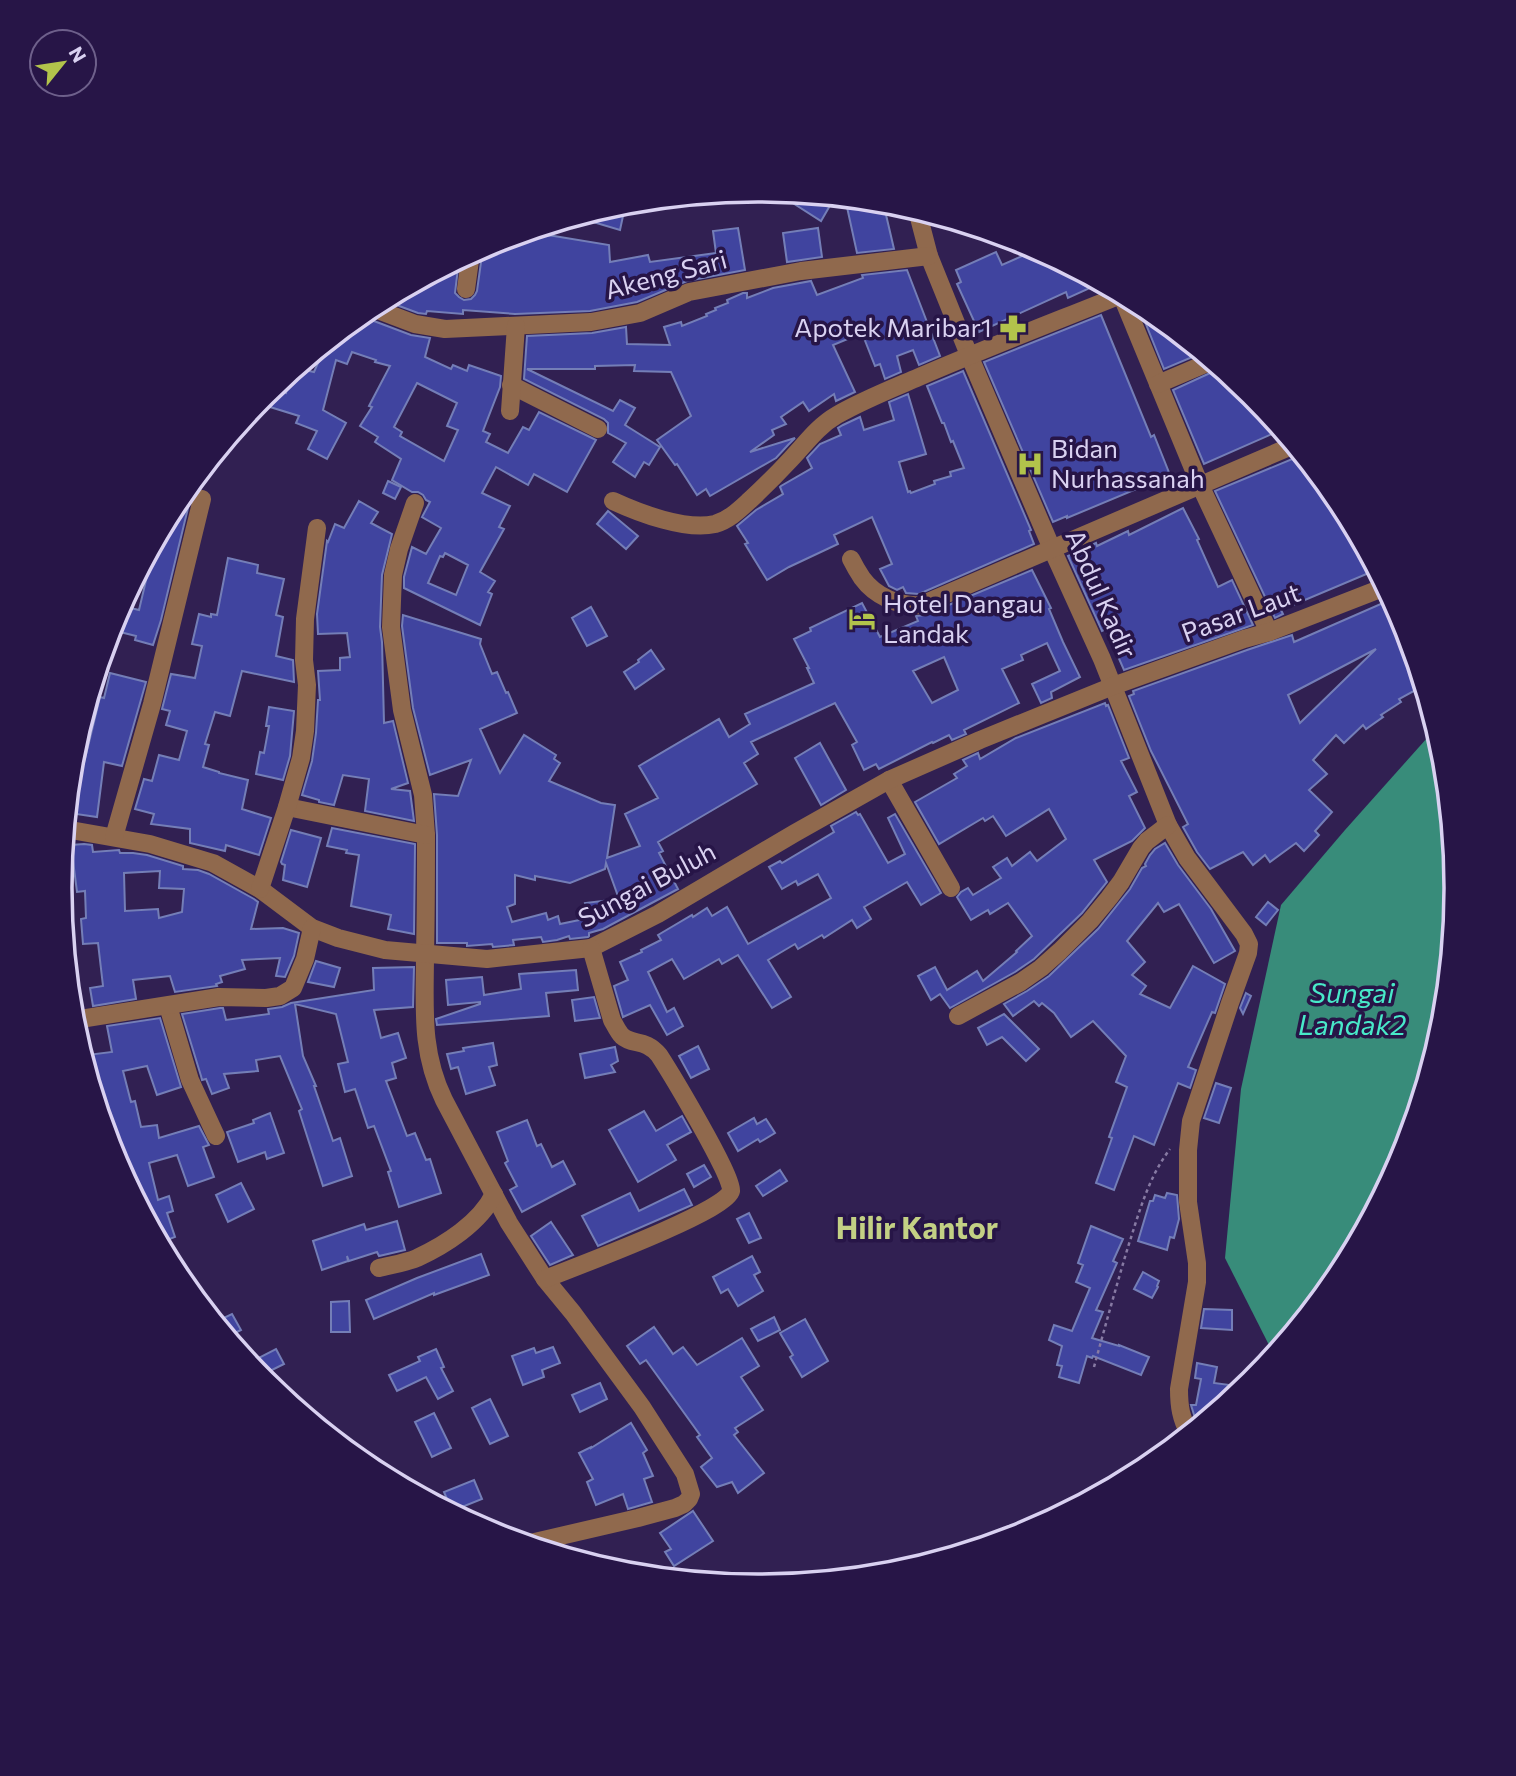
<svg xmlns="http://www.w3.org/2000/svg" width="1516" height="1776" font-family="Commissioner,sans-serif">
	<rect width="100%" height="100%" fill="#312052"/>
	<!-- water -->
	<path fill="#388c7a" d="M1436,728L1443,752L1456,888L1443,1025L1403,1156L1339,1276L1274,1355L1225,1258L1241,1089L1281,905L1345,830Z"/>
	<!-- building -->
	<g fill="#40449f" stroke="#747eb7" stroke-width="2" fill-rule="evenodd">
		<path d="M774,191L819,196L835,197L821,221Z"/>
		<path d="M845,198L883,202L894,249L857,253Z"/>
		<path d="M626,202L620,230L576,217L622,203Z"/>
		<path d="M738,228L745,270L687,281L637,302L590,311L515,314L463,310V314L427,311L426,314L418,313L383,300L459,260L455,293L459,297L464,300L471,299L475,295L477,291L482,255L481,248L491,243L524,233L554,236L609,245L610,262L648,255L650,262L716,253L713,231Z"/>
		<path d="M818,228L822,257L787,262L783,233Z"/>
		<path d="M1038,249L1101,283L1068,298L1066,292L979,332L957,284L961,282L956,270L996,252L1002,265Z"/>
		<path d="M907,270L940,356L919,365L913,350L897,356L901,372L885,379L880,364L875,366L862,333L833,345L855,392L836,401L834,394L809,411L803,402L781,417L786,424L772,430L774,435L750,452L795,438L788,445L776,458L710,496L706,489L697,495L677,464L675,465L657,440L691,416L671,372L634,371L635,365L595,366V369H527L613,411L620,400L635,408L625,425L660,447L649,465L644,462L635,477L613,462L626,443L608,433V423L604,419L524,379L527,336L592,333L626,327L627,344L670,345L664,327L681,322L682,326L707,316L706,314L716,310L715,308L728,303L727,300L743,293H747V298L773,288L811,281L817,295L863,278L862,275Z"/>
		<path d="M1137,302L1146,307L1202,353L1164,369Z"/>
		<path d="M361,314L366,318L411,335L430,338L425,357L451,369L453,365L467,371L469,365L501,376L500,387L483,431L490,434L486,442L508,453L523,427L529,430L539,412L596,440L567,492L534,474L528,485L496,467L482,493L510,506L499,527L504,529L480,572L495,581L488,592L492,594L480,625L404,588V577L412,547L426,554L441,528L422,517L430,502L426,500L423,495L418,492H412L392,480L401,459L375,442L378,437L360,426L372,407L369,406L390,366L375,362L376,360L352,352L347,364L336,360L323,410L346,423L327,459L308,449L317,431L296,423L299,416L257,403L267,392L274,394L275,390L286,393L290,373L296,368L314,372L321,356L322,357L328,341ZM417,383L457,403L447,426L458,430L444,461L400,436L402,432L394,427ZM445,553L468,565L456,595L428,583L440,556L443,557Z"/>
		<path d="M1101,315L1151,437L1154,435L1170,475L1067,518V516L1053,522L984,362Z"/>
		<path d="M1221,368L1252,394L1281,430L1204,464L1173,390Z"/>
		<path d="M963,371L1031,530L1029,531L1034,544L919,594L906,593L903,587L897,590L889,586L880,569L892,564L872,517L834,535L838,544L789,567L767,580L745,544L748,543L737,526L756,510L783,494L780,487L781,486L812,468L807,458L820,444L841,435L838,428L843,425L860,417L864,430L894,420L889,402L908,394L926,454L899,462L908,492L910,491L911,493L935,484L934,481L951,476L950,472L964,468L953,441L951,442L944,423H942L927,386Z"/>
		<path d="M1302,455L1339,500L1376,570L1281,610L1283,614L1275,618L1215,491Z"/>
		<path d="M195,479L161,620L153,645L135,640L136,636L116,631L122,606L139,610L155,542L177,500Z"/>
		<path d="M388,481L401,487L395,499L383,493Z"/>
		<path d="M359,501L378,512L371,523L392,534L382,575L380,627L382,642L384,723L393,721L408,783L391,789L410,791L414,821L365,811L369,779L343,775L334,805L319,802V800L302,795L312,761L316,733L318,700H320L318,671L340,670V658L350,657L347,633L318,634L317,614L327,541L328,542L335,524L344,528Z"/>
		<path d="M1183,508L1199,539L1197,540L1218,587L1232,580L1253,625L1124,670L1106,629L1102,631L1068,556L1096,543L1097,546L1128,531L1129,535Z"/>
		<path d="M608,511L638,536L626,549L597,524Z"/>
		<path d="M228,558L258,565L257,573L284,579L276,615L283,617L276,656L293,660L294,682L242,671L230,716L215,712L205,744L209,745L203,767L219,772V773L248,780L242,809L271,818L259,855L226,845L225,851L190,843V829L151,824L154,814L135,809L144,779L152,781L159,755L179,760L187,731L166,725L170,711L162,709L171,674L195,678L202,646L192,644L199,614L211,617V614L217,615Z"/>
		<path d="M1032,570L1051,608L1049,609L1063,642L1080,677L1051,692L1052,698L1041,703L1032,684L1060,671L1047,643L1021,655L1023,660L1002,669L1019,703L964,730L966,734L952,740L949,735L933,743L932,742L879,769L876,764L864,770L852,745L857,742L835,703L751,742L758,754L744,763L757,784L658,842L663,851L659,853L678,889L603,929L589,933V936L588,937L570,939L569,936L557,940L543,942L541,937L513,940L514,945L493,947L492,944L467,946V943H437V835L434,794L458,796L471,760L430,775L413,708L402,626L403,615L481,639L480,644L492,674L497,672L506,693L508,692L517,713L480,729L500,773L524,735L556,755L554,759L560,763L549,781L601,803L615,805L607,858L640,846L625,814L658,798L639,766L719,719L729,737L750,724L745,714L814,683L807,668H809L794,639L811,631L810,628L862,603L880,637L918,621L916,616L925,615ZM944,657L958,690L932,703L913,671ZM606,863L619,899L585,903L589,918L560,924L558,916L548,920L546,913L512,922L507,907L515,904V875L535,880V876L570,883L605,869Z"/>
		<path d="M1392,599L1403,621L1423,686L1399,699L1401,702L1381,715L1383,717L1366,729L1363,725L1344,743L1336,735L1313,760L1327,774L1309,790L1332,812L1315,831L1319,835L1304,851L1296,843L1270,862L1265,855L1253,865L1243,852L1210,869L1197,852L1183,827L1188,824L1151,751L1129,696L1134,694L1133,691L1247,650L1292,635L1294,642ZM1376,649L1300,723L1288,695Z"/>
		<path d="M591,607L607,636L587,646L572,618Z"/>
		<path d="M651,650L664,669L635,689L624,672L639,662L638,660Z"/>
		<path d="M110,673L146,682L122,766L104,762L97,817L76,814V812L67,810L72,762L84,763L100,697L104,698Z"/>
		<path d="M1105,703L1106,706L1108,705L1129,758L1121,761L1137,792L1129,796L1145,828L1132,841L1094,860L1107,882L1082,913L1034,959L1015,972L950,1008L940,994L931,1000L918,976L935,967L947,990L977,971L983,981L1017,952L1016,951L1032,936L1008,903L990,914L988,910L971,920L957,897L961,892L968,888L973,895L1001,878L993,867L1007,858L1012,866L1030,852L1037,861L1066,839L1049,809L1006,836L993,816L985,821L983,818L939,844L915,802L957,778L954,774L967,766L963,760L978,753L980,759L1016,738Z"/>
		<path d="M269,707L294,711L290,756L283,780L256,774L260,752L264,753L269,726H266Z"/>
		<path d="M820,743L846,790L821,805L795,758Z"/>
		<path d="M856,812L858,815L860,814L888,863L905,854L888,818L895,814L941,893L921,905L907,882L864,907L871,919L857,928L852,920L824,938L822,935L798,949L795,944L768,960L791,997L772,1008L738,955L722,964L719,959L684,979L672,959L648,972L667,1012L674,1008L683,1026L667,1035L650,1005L623,1017L614,986L628,980L620,962L642,952L641,950L661,940L658,935L692,915L693,917L707,908L712,916L727,907L748,944L831,898L818,874L798,885L796,881L782,889L769,867L780,861L782,863L834,832L831,826Z"/>
		<path d="M332,828L415,844L414,934L388,929L391,915L351,906L359,855L346,853L347,850L327,846Z"/>
		<path d="M291,830L321,838L307,887L283,880L285,865L282,864L281,862Z"/>
		<path d="M1165,843L1178,865L1211,909L1235,951L1214,963L1179,904L1164,912L1158,903L1127,941L1145,962L1132,975L1146,986L1140,994L1170,1008L1193,966L1225,984L1215,1013L1212,1012L1188,1067L1196,1070L1190,1088L1178,1083L1154,1145L1134,1136L1114,1190L1096,1183L1112,1138L1109,1137L1127,1087L1116,1082L1126,1056L1093,1021L1071,1037L1054,1013L1042,1003L1039,1006L1034,1001L1013,1016L1004,1004L1027,991L1049,976L1098,929L1130,889L1142,868L1146,866L1145,864L1150,855L1155,849Z"/>
		<path d="M84,844L92,845L93,852L119,850L120,853H133L147,855L183,866V869L198,870L209,874L254,899L258,902L251,929L283,928L299,933L294,956L285,977L276,976L280,958L242,960L245,969L220,976L222,982L216,984L217,986L175,992L170,976L133,980L136,999L93,1006L90,988L103,986L98,943L83,944L81,919L86,918L85,891L77,892L71,845ZM160,871L159,888L184,889L182,912L159,918L158,909L125,911L124,873Z"/>
		<path d="M1268,902L1278,910L1266,925L1256,917Z"/>
		<path d="M316,961L340,968L334,987L308,982Z"/>
		<path d="M414,967L413,1007L374,1010L381,1038L398,1033L406,1058L392,1063L396,1078L386,1081L407,1136L415,1133L426,1160L430,1159L441,1193L399,1207L388,1172L391,1171L374,1126L368,1128L355,1089L345,1092L338,1064L348,1062L336,1014L295,1004L303,1056L316,1086H314L333,1141L340,1138L352,1176L323,1186L299,1111L302,1109L280,1056L256,1060L258,1071L224,1074L229,1088L212,1094L206,1079L202,1080L201,1076L182,1014L220,1008H223L226,1020L269,1014L268,1009L282,1007L291,1003L374,990L373,968Z"/>
		<path d="M576,970L578,990L546,993L549,1016L437,1025L436,1019L480,1004V1002L448,1005L446,980L482,977L484,995L521,989L519,974Z"/>
		<path d="M1246,993L1251,996L1243,1014L1240,1008Z"/>
		<path d="M594,997L600,1018L575,1021L572,1000Z"/>
		<path d="M1004,1014L1039,1049L1026,1061L1002,1037L987,1045L978,1028Z"/>
		<path d="M160,1018L181,1087L157,1095L147,1066L123,1071L131,1102L135,1101L141,1127L157,1125L159,1138L199,1126L209,1145L203,1147L214,1177L188,1186L177,1155L149,1163L158,1200L169,1196L173,1211L167,1213L175,1237L159,1243L113,1155L106,1132L102,1106H106L98,1076L90,1077L87,1055L112,1052L107,1026Z"/>
		<path d="M493,1043L497,1065L489,1067L495,1085L466,1094L458,1067L451,1069L447,1054L464,1051L463,1048Z"/>
		<path d="M698,1046L709,1069L691,1078L679,1056Z"/>
		<path d="M615,1047L618,1061L611,1065L615,1072L585,1078L580,1054Z"/>
		<path d="M1216,1083L1231,1088L1219,1123L1204,1118Z"/>
		<path d="M644,1111L656,1131L682,1116L691,1132L667,1145L676,1160L638,1182L609,1130Z"/>
		<path d="M270,1113L284,1153L267,1159L265,1152L238,1162L227,1132L254,1123L253,1120Z"/>
		<path d="M754,1118L757,1124L766,1119L775,1133L760,1142L758,1139L738,1151L728,1133Z"/>
		<path d="M527,1120L537,1146L541,1144L552,1167L563,1161L575,1184L522,1212L510,1190L517,1186L505,1163L508,1161L497,1132Z"/>
		<path d="M704,1165L711,1177L694,1187L687,1174Z"/>
		<path d="M780,1170L787,1181L763,1196L756,1186Z"/>
		<path d="M241,1183L254,1209L228,1222L216,1195Z"/>
		<path d="M684,1189L692,1205L598,1246L582,1216L630,1193L639,1211Z"/>
		<path d="M1167,1193L1177,1195L1179,1219L1174,1238L1170,1237L1167,1250L1138,1241L1150,1201H1153L1155,1195L1165,1198Z"/>
		<path d="M749,1213L761,1238L749,1243L737,1219Z"/>
		<path d="M397,1221L405,1250L379,1256L377,1252L349,1261L347,1256L348,1261L322,1270L313,1241L364,1224L366,1230Z"/>
		<path d="M551,1222L573,1255L550,1265L531,1236Z"/>
		<path d="M1091,1226L1123,1239L1113,1261L1117,1263L1096,1310L1103,1312L1092,1338L1119,1346V1345L1149,1357L1141,1375L1093,1356L1092,1358L1087,1356L1079,1383L1059,1377L1062,1366L1057,1365L1062,1346L1049,1340L1054,1325L1072,1331L1090,1288L1076,1282L1083,1265L1078,1263Z"/>
		<path d="M481,1254L489,1275L434,1295V1293L374,1319L366,1300L417,1278Z"/>
		<path d="M752,1256L760,1272L754,1275L763,1291L738,1306L728,1289L721,1293L713,1277Z"/>
		<path d="M1143,1272L1159,1281L1157,1286L1158,1287L1152,1298L1134,1289Z"/>
		<path d="M349,1301L350,1332H331V1302Z"/>
		<path d="M1204,1309L1232,1310V1330L1201,1328Z"/>
		<path d="M232,1314L241,1330L227,1337L215,1322Z"/>
		<path d="M774,1317L780,1330L758,1341L751,1329Z"/>
		<path d="M805,1319L828,1361L802,1377L790,1357L793,1355L780,1333Z"/>
		<path d="M654,1327L673,1354L683,1347L697,1365L742,1338L759,1366L741,1377L763,1410L735,1428L738,1432L734,1435L764,1473L738,1493L732,1482L717,1487L701,1467L712,1458L697,1437L700,1435L646,1360L640,1364L627,1346Z"/>
		<path d="M553,1347L560,1363L542,1370L544,1377L523,1385L512,1356L534,1348L536,1353Z"/>
		<path d="M276,1349L284,1364L260,1376L253,1361Z"/>
		<path d="M436,1349L444,1367L441,1368L453,1391L438,1399L426,1377L397,1391L389,1375L420,1361L418,1357Z"/>
		<path d="M1197,1363L1217,1367L1214,1383L1230,1385L1228,1402L1207,1419L1195,1418L1191,1405H1196L1201,1379L1195,1378Z"/>
		<path d="M600,1383L607,1399L580,1412L572,1395Z"/>
		<path d="M490,1399L508,1436L490,1444L472,1408Z"/>
		<path d="M434,1413L451,1448L432,1457L415,1422Z"/>
		<path d="M631,1423L647,1450L643,1453L653,1476L644,1479L652,1502L628,1509L623,1494L596,1505L587,1482L593,1479L579,1453L591,1447V1448Z"/>
		<path d="M474,1480L482,1499L452,1511L444,1492Z"/>
		<path d="M693,1511L713,1541L674,1566L665,1552L671,1549L660,1533Z"/>
	</g>
	<g fill="none" stroke-linecap="round" stroke-linejoin="round">
		<!-- path -->
		<path stroke="#877aa3" stroke-width="2.5" stroke-dasharray="3.5 3.5" stroke-linecap="butt" d="M1094,1367C1105,1327 1116,1287 1128,1247C1139,1213 1148,1178 1170,1149"/>
		<!-- minor -->
		<g stroke="#90694d" stroke-width="18">
			<path d="M917,210L929,256L969,355L1052,549L1102,659L1168,825L1187,858L1244,934L1249,944L1248,953L1230,1003L1191,1121L1188,1150V1202L1197,1263V1282L1179,1389C1179,1406 1181,1419 1189,1433"/>
			<path d="M466,289L471,253"/>
			<path d="M1121,294L1200,485L1269,632"/>
			<path d="M370,307L415,324L445,329L591,322L640,313L689,292L801,271L929,256"/>
			<path d="M1158,384L1212,361"/>
			<path d="M511,385L598,429"/>
			<path d="M510,411L516,326"/>
			<path d="M613,501C639,513 686,531 715,524C729,520 739,510 750,500C764,487 778,473 791,459C806,443 818,426 837,415C863,400 891,389 919,377C986,348 1054,322 1121,295"/>
			<path d="M415,503L399,549L393,575L391,627L402,710L423,795L426,835C426,875 426,914 425,953C425,1006 420,1051 444,1100L509,1223L545,1279L573,1313L642,1407L685,1474L691,1494L689,1499L684,1504L675,1508L638,1518L526,1544"/>
			<path d="M851,559C854,565 858,572 862,578C875,596 899,607 921,605L1294,445"/>
			<path d="M889,780L951,888"/>
			<path d="M287,807L426,835"/>
			<path d="M65,829L150,844L213,863L260,889L312,928L338,938L385,950L487,959L591,948L658,914L795,833L889,780L980,740L1113,686L1244,639L1269,632L1385,587"/>
			<path d="M114,837L152,704L202,499"/>
			<path d="M260,889L287,807L301,758L305,731L307,685L304,660L305,619L317,528"/>
			<path d="M70,994L78,1042"/>
			<path d="M168,1006L190,1080L216,1136"/>
			<path d="M958,1016L1021,982L1041,968L1060,951L1090,921L1109,898L1121,882L1141,848L1147,841L1168,825"/>
			<path d="M74,1020L219,997L266,998L280,996L293,988L305,959L312,928"/>
			<path d="M379,1268C391,1265 405,1263 417,1258C445,1245 480,1223 494,1194"/>
			<path d="M545,1279C572,1268 727,1211 731,1191C734,1178 670,1072 659,1055C645,1038 633,1046 622,1036C618,1032 615,1025 612,1020L591,948"/>
		</g>
	</g>
	<!-- icons -->
	<defs>
		<g id="pharmacy-bare" transform="scale(2.1)"><path d="M-2-6h4v4h4v4h-4v4h-4v-4h-4v-4h4Z" fill="#b2c34b" stroke="#271547" stroke-width="2.5" paint-order="stroke"/></g>
		<g id="hospital-bare" transform="scale(2.1)"><path d="M-5-5h3v3.5h4V-5h3V5h-3V1.5h-4V5h-3Z" fill="#b2c34b" stroke="#271547" stroke-width="2.5" paint-order="stroke"/></g>
		<g id="hotel-bare" transform="scale(2.1)"><path d="M-6-4.5h1.5V1H6V5H4.5V3h-9V5H-6ZM-4 0a1.8 1.8 0 1 1 3.6 0ZM.5 0V-2.5h3Q6-2.5 6 0Z" fill="#b2c34b" stroke="#271547" stroke-width="2.5" paint-order="stroke"/></g>
	</defs>
	<g fill-rule="evenodd">
		<use href="#pharmacy-bare" x="1013" y="328"/>
		<use href="#hospital-bare" x="1030" y="464"/>
		<use href="#hotel-bare" x="862" y="619"/>
	</g>
	<g text-anchor="middle" stroke-width="7" stroke-linejoin="round" paint-order="stroke">
		<!-- street labels -->
		<g font-size="26" fill="#d9d1f1" stroke="#271547">
			<text transform="translate(666 275) rotate(-15)" y="9">Akeng Sari</text>
			<text transform="translate(1101 594) rotate(66)" y="9">Abdul Kadir</text>
			<text transform="translate(1241 613) rotate(-20)" y="9">Pasar Laut</text>
			<text transform="translate(647 885) rotate(-28)" y="9">Sungai Buluh</text>
		</g>
		<!-- poi labels -->
		<g font-size="26" fill="#d9d1f1" stroke="#271547" text-anchor="start">
			<text x="992" y="337" text-anchor="end">Apotek Maribar1</text>
			<text x="1051" y="458">Bidan<tspan x="1051" dy="30">Nurhassanah</tspan></text>
			<text x="883" y="613">Hotel Dangau<tspan x="883" dy="30">Landak</tspan></text>
		</g>
		<!-- water labels -->
		<g font-size="28" font-style="italic" fill="#48e9c9" stroke="#271547">
			<text x="1352" y="1003">Sungai<tspan x="1352" dy="32">Landak2</tspan></text>
		</g>
		<!-- quarter labels -->
		<g font-size="30" font-weight="bold" fill="#c3d084" stroke="#271547">
			<text x="917" y="1239">Hilir Kantor</text>
		</g>
	</g>
	<!-- crop -->
	<path d="M0 0H1516V1776H0ZM72 888a686 686 0 1 1 1372 0a686 686 0 1 1-1372 0Z" fill="#271547" fill-rule="evenodd"/>
	<path fill="none" stroke="#d9d1f1" stroke-width="3.5" d="M72 888a686 686 0 1 1 1372 0a686 686 0 1 1-1372 0Z"/>
	<!-- north arrow -->
	<g transform="translate(63 63) rotate(60)"><circle r="33" fill="#271547" stroke="#6e608b" stroke-width="2"/>
	<path d="M0-5L12 26L0 18L-12 26Z" fill="#b2c34b"/>
	<text y="-10" font-size="19" font-weight="bold" text-anchor="middle" fill="#d9d1f1">N</text>
	</g>
</svg>
